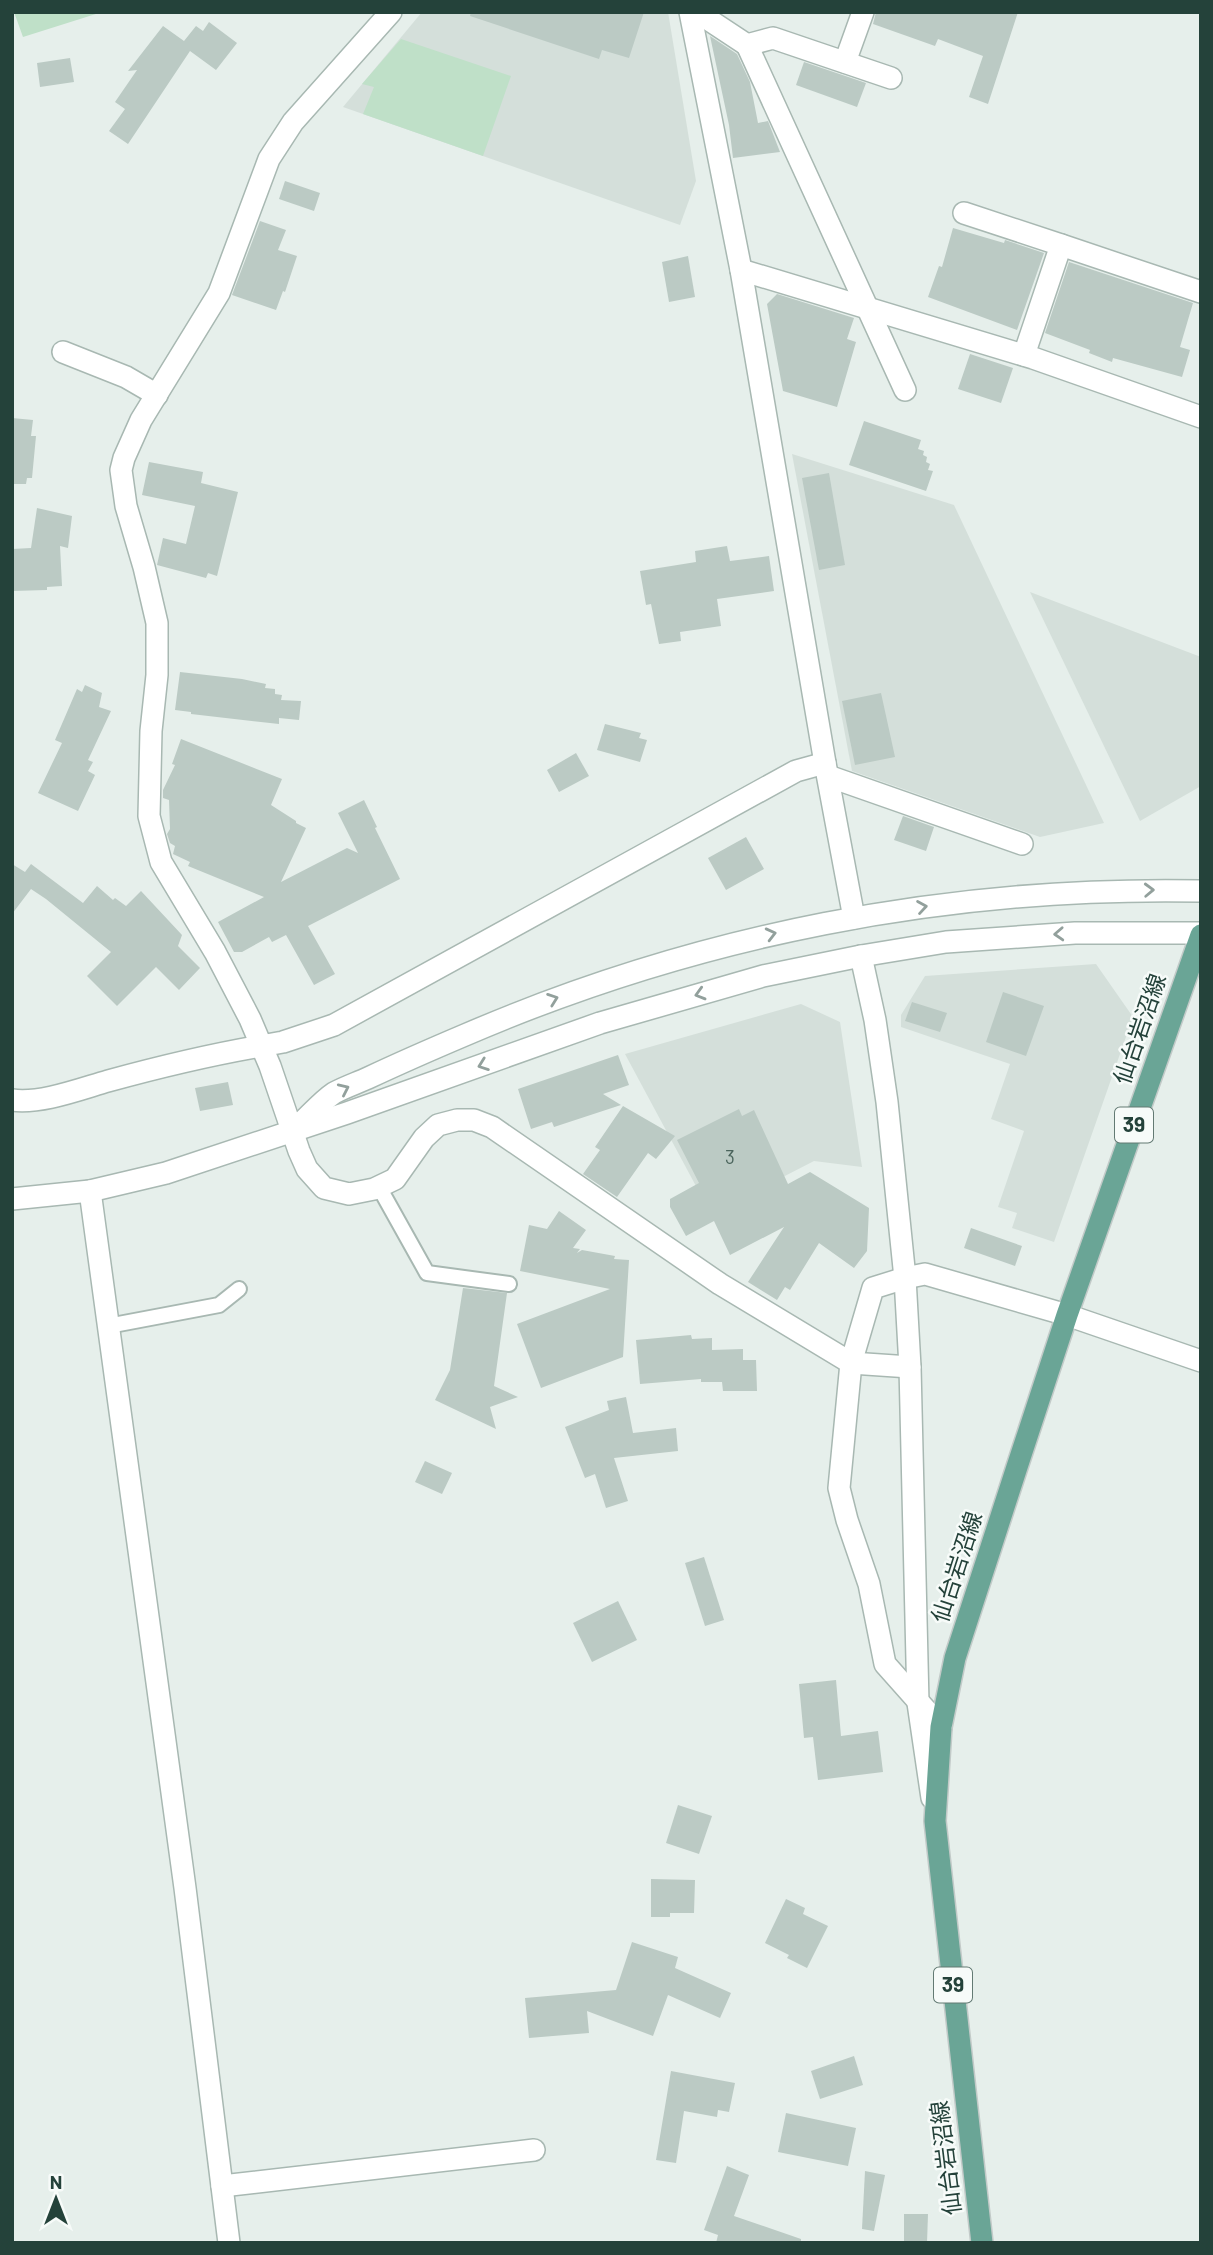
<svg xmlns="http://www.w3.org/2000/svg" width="1213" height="2255" font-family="Barlow,'Noto Sans JP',sans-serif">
	<rect width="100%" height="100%" fill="#e6efeb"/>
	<!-- built -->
	<g fill="#d4dfda">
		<path d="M422,12H668L696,181L680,225L343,107Z"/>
		<path d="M792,454L954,505L1104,823L1040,837L852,771Z"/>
		<path d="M1030,592L1201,657V786L1140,821Z"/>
		<path d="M1096,964L1133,1017L1054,1242L1012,1228L1017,1213L998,1207L1024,1131L991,1119L1010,1064L901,1027V1015L925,976Z"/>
		<path d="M801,1004L840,1022L862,1167L814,1161L711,1214L625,1054Z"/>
	</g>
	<!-- green -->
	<g fill="#bfe0c8">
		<path d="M14,12H99V13L23,37Z"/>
		<path d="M401,39L511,76L483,156L363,114L374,87L362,84Z"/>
	</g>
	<!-- building -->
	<g fill="#bbcac4">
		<path d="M471,12H644L629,58L602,50L599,59L470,16Z"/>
		<path d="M876,12H1018L988,104L969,97L983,56L938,39L935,46L873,24Z"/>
		<path d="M209,22L237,43L216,70L190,51L128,144L109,131L125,109L115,102L137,70L128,71L163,26L184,41L196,26L203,31Z"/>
		<path d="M710,36L737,54L750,82L758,123L768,121L780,152L733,158L729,125Z"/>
		<path d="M70,58L74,82L40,87L37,63Z"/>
		<path d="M804,62L866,83L857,107L796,85Z"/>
		<path d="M285,181L320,193L314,211L279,199Z"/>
		<path d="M260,221L286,230L278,250L297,256L285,292L283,291L276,310L232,295Z"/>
		<path d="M953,228L1004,243L1005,240L1044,253L1017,330L928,297L939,266L942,267Z"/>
		<path d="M688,256L695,297L669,302L662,262Z"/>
		<path d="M1069,262L1193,303L1180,347L1190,350L1182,377L1113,358L1112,362L1089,353L1090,350L1045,333Z"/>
		<path d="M777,294L854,318L847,339L856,342L837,407L783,391L767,304Z"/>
		<path d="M970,354L1013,368L1001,403L958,389Z"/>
		<path d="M12,418L33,420L31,436H36L32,478H27L26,484H12Z"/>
		<path d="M864,421L921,440L918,449L924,451L923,455L927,457L926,462L930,464L928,470L933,471L926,491L849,465Z"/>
		<path d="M149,462L203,472L201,483L238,492L217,576L208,573L206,578L157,565L163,538L186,544L195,506L142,495Z"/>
		<path d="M829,473L845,565L819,570L802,478Z"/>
		<path d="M37,508L72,516L68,548L60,546L62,586L47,587V590L12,591V549L31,548Z"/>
		<path d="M727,546L730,561L769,556L774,591L717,599L721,626L680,632L681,641L659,644L651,604L646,605L640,571L696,562L695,551Z"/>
		<path d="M180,672L242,679L266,684L265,688L275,689V694L282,695L281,700L301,701L299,720L279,718V724L191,714V712L175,710Z"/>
		<path d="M85,685L102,693L99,707L111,711L88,760L93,762L88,771L95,775L78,811L38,793L62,743L55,740L77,689L82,692Z"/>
		<path d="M881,693L895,757L855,765L842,701Z"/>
		<path d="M605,724L641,733L639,738L647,740L640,762L597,750Z"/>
		<path d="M181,739L282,779L271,805L296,821V823L306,828L281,882L347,848L358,853L338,813L364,800L377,827L375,828L400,879L308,926L335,974L314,985L286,935L272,942L269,937L242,952H234L218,922L264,897L188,866L190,862L173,854L175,846L170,843L167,834L170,829L169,800L163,798V790L175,765L172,764Z"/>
		<path d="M576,753L589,776L559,792L547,770Z"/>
		<path d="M903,816L934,827L926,851L894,840Z"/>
		<path d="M746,837L764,869L726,890L708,858Z"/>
		<path d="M12,864L25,872L31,864L83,903L97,886L113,900L115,898L126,906L141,891L182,935L178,946L200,968L179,990L156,967L117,1006L87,976L111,952L46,899L31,889L12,914Z"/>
		<path d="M1003,992L1044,1006L1026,1056L986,1042Z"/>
		<path d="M912,1002L947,1013L940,1032L905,1021Z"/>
		<path d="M618,1055L629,1085L603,1094L621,1105L554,1127L552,1122L531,1129L518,1089Z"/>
		<path d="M228,1082L233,1105L200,1111L195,1088Z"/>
		<path d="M623,1106L675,1136L656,1159L648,1153L617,1197L583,1174L600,1150L595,1147Z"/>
		<path d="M739,1109L742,1116L754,1110L788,1184L810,1172L869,1208L867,1251L854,1268L819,1243L790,1290L785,1287L777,1300L748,1282L784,1227L730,1255L714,1221L686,1236L670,1207V1199L699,1183L677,1140Z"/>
		<path d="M559,1211L586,1230L573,1248L580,1249L577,1253L582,1250L615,1256L614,1259L629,1260L623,1357L541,1388L517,1324L610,1289L520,1271L529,1225L547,1229Z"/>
		<path d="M971,1228L1022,1246L1015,1266L964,1248Z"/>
		<path d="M463,1288L507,1293L494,1386L518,1397L490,1407L496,1429L435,1400L450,1370Z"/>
		<path d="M691,1335L692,1339L712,1338V1350L743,1349V1360H756L757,1391H723L722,1382H701V1379L640,1384L636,1340Z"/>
		<path d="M626,1397L633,1433L676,1428L678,1451L614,1458L628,1501L606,1508L595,1474L585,1478L565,1427L609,1410L607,1401Z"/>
		<path d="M425,1461L452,1473L442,1494L415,1482Z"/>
		<path d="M704,1557L724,1620L705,1626L685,1563Z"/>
		<path d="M618,1601L637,1640L592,1662L573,1623Z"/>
		<path d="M836,1680L841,1736L878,1731L883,1772L818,1780L813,1737L804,1738L799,1684Z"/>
		<path d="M678,1805L712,1816L699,1854L666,1843Z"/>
		<path d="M651,1879L695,1880L694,1913H670V1917H651Z"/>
		<path d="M786,1899L805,1908L803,1914L828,1926L807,1968L787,1958L789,1955L765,1943Z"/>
		<path d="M632,1942L678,1957L675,1968L731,1993L720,2018L668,1995L653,2036L587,2011L589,2033L529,2038L525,1998L616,1990Z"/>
		<path d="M854,2056L863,2085L820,2099L811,2071Z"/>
		<path d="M671,2071L735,2083L729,2112L718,2110L717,2117L684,2111L676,2163L656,2160Z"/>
		<path d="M786,2113L856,2128L848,2166L778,2152Z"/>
		<path d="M727,2166L749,2175L734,2216L801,2239V2243H716L718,2235L704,2230Z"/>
		<path d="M865,2171L885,2175L874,2231L862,2229Z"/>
		<path d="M904,2214H928L927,2243H904Z"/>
	</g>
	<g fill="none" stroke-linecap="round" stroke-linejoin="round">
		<!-- service casing -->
		<g stroke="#a8b8b2" stroke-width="18">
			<g id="service">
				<path d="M379,1187L427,1273L509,1284"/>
				<path d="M108,1326L219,1305L239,1289"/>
			</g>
		</g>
		<!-- minor casing -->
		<g stroke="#a8b8b2" stroke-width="24">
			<g id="minor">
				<path d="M391,12L293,122L269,159L219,293L141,420L124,458L121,470L126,506L144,567L157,623V675L151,731L149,816L161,862L215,952L250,1019L270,1066L299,1151L307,1169L324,1188L349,1194L374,1189L395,1179L424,1138L438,1125L457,1120H474L492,1127L720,1284L851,1363L910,1367"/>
				<path d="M697,12L747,45L773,38L891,78"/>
				<path d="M747,45L905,390"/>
				<path d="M845,62L863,12"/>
				<path d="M964,213L1061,245L1024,355"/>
				<path d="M1061,245L1201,292"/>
				<path d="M741,270L1033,358L1201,417"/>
				<path d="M63,352L126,377L157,395"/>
				<path d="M828,776L1022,844"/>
				<path d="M12,1100C41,1104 80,1089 108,1081C159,1067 209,1055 261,1046"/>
				<path d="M90,1191L185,1888L229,2243"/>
				<path d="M905,1278L873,1288L851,1363L839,1488L847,1520L869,1584L885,1664L941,1727"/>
				<path d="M1067,1315L1201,1361"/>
				<path d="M222,2186L534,2150"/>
			</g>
		</g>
		<!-- tertiary casing -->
		<g stroke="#a8b8b2" stroke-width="24">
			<g id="tertiary">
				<path d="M690,12L741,270L825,763L854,918"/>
				<path d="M861,956L875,1020L887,1102L905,1278L910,1367L918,1703L932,1798"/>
				<path d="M261,1046L283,1042L334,1025L796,771L825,763"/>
				<path d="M299,1125C310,1115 322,1101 334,1093C345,1087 357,1083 368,1078C400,1063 432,1049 465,1035C697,935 947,886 1201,891"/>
				<path d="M12,1199L90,1191L166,1173L347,1113L600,1023L763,976L861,956L946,942L1075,933H1201"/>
				<path d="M905,1278L925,1274L1067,1315"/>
			</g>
		</g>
		<!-- primary casing -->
		<g stroke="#c2cac8" stroke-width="24">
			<path id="primary" d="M982,2243L935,1821L941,1727L955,1658L1016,1470L1067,1315L1201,935"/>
		</g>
		<!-- service -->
		<use href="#service" stroke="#fff" stroke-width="14"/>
		<!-- minor -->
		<use href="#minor" stroke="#fff" stroke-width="21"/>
		<!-- tertiary -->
		<use href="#tertiary" stroke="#fff" stroke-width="21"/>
		<!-- primary -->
		<use href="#primary" stroke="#6aa596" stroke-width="21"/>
	</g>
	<!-- one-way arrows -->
	<defs><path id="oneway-chevron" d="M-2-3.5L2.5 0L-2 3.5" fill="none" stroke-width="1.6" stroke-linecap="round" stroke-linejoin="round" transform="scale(1.75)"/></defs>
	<g stroke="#92a09c">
		<use href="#oneway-chevron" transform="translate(1149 890) rotate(-2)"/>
		<use href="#oneway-chevron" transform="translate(922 907) rotate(-9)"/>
		<use href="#oneway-chevron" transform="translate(771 934) rotate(-14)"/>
		<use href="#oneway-chevron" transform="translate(1059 934) rotate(177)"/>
		<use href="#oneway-chevron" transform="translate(700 994) rotate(164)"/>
		<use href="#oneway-chevron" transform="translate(553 999) rotate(-20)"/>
		<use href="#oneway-chevron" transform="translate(483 1065) rotate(160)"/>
		<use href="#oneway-chevron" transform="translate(344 1089) rotate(-25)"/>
	</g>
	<g text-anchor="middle" stroke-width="5" stroke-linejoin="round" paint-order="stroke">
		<!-- number labels -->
		<g font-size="19" fill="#4a645c">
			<text x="730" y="1164">3</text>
		</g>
		<!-- shield labels -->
		<g fill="#f7fbf9" stroke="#637a73" stroke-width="2">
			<rect x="1115" y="1107.5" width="38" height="35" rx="5"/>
			<rect x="934" y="1967.5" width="38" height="35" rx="5"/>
		</g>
		<g font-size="21" font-weight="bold" fill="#24423a">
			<text x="1134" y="1132">39</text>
			<text x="953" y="1992">39</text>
		</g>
		<!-- street labels -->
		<g font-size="23" fill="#24423a" stroke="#f7fbf9">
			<text transform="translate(1140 1029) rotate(-71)" y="8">仙台岩沼線</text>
			<text transform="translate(957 1567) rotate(-72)" y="8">仙台岩沼線</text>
			<text transform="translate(946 2158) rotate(-97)" y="8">仙台岩沼線</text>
		</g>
	</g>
	<!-- border -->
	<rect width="1213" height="2255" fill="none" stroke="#24423a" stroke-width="28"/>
	<!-- north arrow -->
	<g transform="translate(56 2199)" stroke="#f7fbf9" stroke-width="5" paint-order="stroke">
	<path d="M0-5L12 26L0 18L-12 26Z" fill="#24423a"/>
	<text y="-10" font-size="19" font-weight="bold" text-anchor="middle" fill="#24423a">N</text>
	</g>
</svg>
